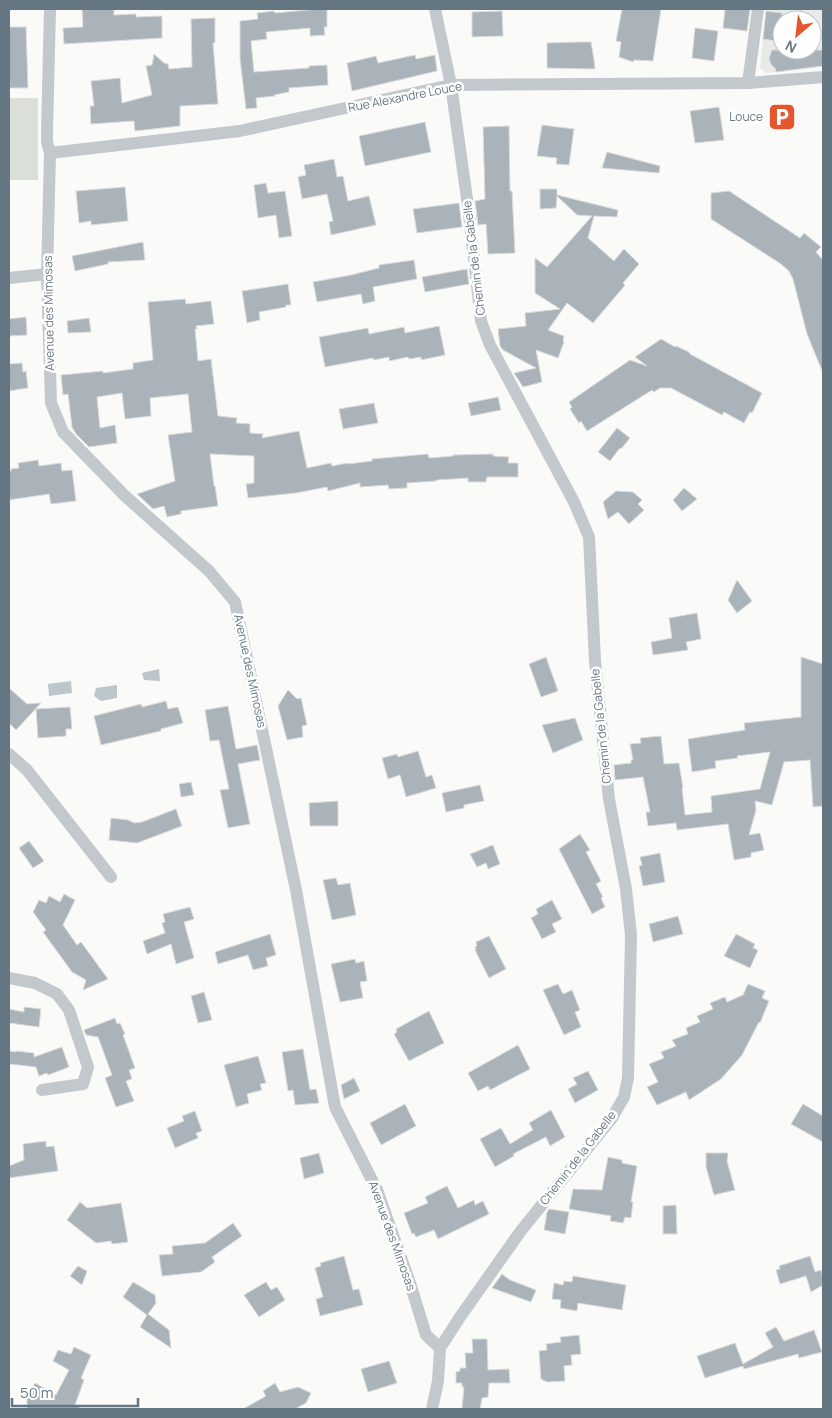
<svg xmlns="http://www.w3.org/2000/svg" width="832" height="1418" font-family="Manrope,sans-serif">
	<rect width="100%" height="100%" fill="#fafaf8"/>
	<!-- built -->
	<path fill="#e8e9e9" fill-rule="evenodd" d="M766,9H823V66L766,73L760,68ZM782,20H812V50H782Z"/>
	<!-- green -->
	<rect fill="#dadfd7" x="9" y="98" width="29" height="82"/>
	<!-- water -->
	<g fill="#bbc7cb">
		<path d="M159,669L160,681L144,680L142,673Z"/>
		<path d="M71,681L72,693L49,696L48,684Z"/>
		<path d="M117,685V698L101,701L94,696L96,688Z"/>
	</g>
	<!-- building -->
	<g fill="#aab3b9" stroke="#dcdcda">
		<path d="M82,9H114V15L136,14V17L162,16V38L64,44L63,28L83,27Z"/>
		<path d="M317,9H327V27H324L325,35L310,36V28L266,32L267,39L251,41L254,72L309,68V66L327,65L328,85L289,88V92L274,95L275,96L256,98L257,108L246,109L240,59V21L258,19L257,13L274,11L275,13Z"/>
		<path d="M622,9H661L653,61L634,60L633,62L619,57L621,42L616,41Z"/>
		<path d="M725,9H750L747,31L723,28Z"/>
		<path d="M502,11L503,36L472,37V12Z"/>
		<path d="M766,11L782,13V42L763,39Z"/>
		<path d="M215,18V43H213L218,104L180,106V126L135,131L134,121L91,124L90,106H94L91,81L120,78L122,103L152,95L146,66L152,65L154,54L164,63L168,64L169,69L192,67L191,19Z"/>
		<path d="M9,27H26L28,88H9Z"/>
		<path d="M695,28L718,31L714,61L692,58Z"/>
		<path d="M579,42H591L594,60L595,69L547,68V43Z"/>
		<path d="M772,50H823V66L776,72L775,68L772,66L770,62L769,58Z"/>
		<path d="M415,55L416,59L435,55L437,71L352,91L347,63L376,56L378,63Z"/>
		<path d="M719,107L724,140L695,143L690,111Z"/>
		<path d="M425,122L431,152L365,166L359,136Z"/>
		<path d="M542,125L574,129L569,165L556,164L557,158L537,156Z"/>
		<path d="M509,126L510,191H512L515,253L488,254L486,224L478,225L475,201L485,199L483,127Z"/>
		<path d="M607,152L660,166L659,173L602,168Z"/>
		<path d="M334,159L337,177L343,176L348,201L369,196L376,225L331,235L329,222L333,221L327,194L302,199L298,177L306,175L304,165Z"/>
		<path d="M266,183L268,193L285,191L292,236L279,238L276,215L258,218L254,185Z"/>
		<path d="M125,187L128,221L91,225V221L79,223L76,191Z"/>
		<path d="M540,189H557V195L618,210L617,217L594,216L588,238L614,261L624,249L639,264L623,283L625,285L621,290L593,323L567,303L548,330L564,336L563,341L564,342L558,358L536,350L542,382L523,387L514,373L536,368L503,350L500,346L498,329L526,326L525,313L560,309L535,293V258L547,267L592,216L577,215L557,196L556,208L540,209Z"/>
		<path d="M729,191L800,238L804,233L821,247L816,252L822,259L823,265V373L807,334L793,279L789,271L781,264L711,219V193Z"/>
		<path d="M459,203L462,227L417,233L413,209Z"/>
		<path d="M143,242L145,260L108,262V264L75,271L72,256Z"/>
		<path d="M414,260L417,279L373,287L375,301L363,304L361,294L317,302L313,282L351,275L379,268V265Z"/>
		<path d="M467,269L469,284L425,292L422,277Z"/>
		<path d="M288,284L291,305H286V307L259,312L260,320L247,323L242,291Z"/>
		<path d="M185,299L186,304L211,301L214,324L196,326L197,329H195L198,361L211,359L218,416L237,418L236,423L250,424V433L263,434L262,438L299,431L307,468L331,463L332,466L348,463V464L372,461V459L428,454L429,458L453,456V455L493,454V456L509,457L508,463H518V477H487L486,482H468V478L437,480L436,481L407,483V488L389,489L388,485L360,487V483L328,491L327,487L296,493L248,498L246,484L254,483V456L210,454L214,486H215L218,506L181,511V514L167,517L164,506L153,509L137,494L175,481L168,435L192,432L188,394L150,398L151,416L125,419L122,393L97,397L100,428L115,425L117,443L89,447L76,434L72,427L68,394L63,395L61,375L103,371V373L133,369V363L153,360L148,302Z"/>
		<path d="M26,317L27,335L9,336V319Z"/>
		<path d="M89,318L91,332L68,333L67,321Z"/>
		<path d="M439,326L445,355L421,360V357L409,359L408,357L389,361V357L374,360L373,358L325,367L319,337L368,328L369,334L404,327L405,333Z"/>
		<path d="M661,339L675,347L676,346L689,352L690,354L762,393L752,413L750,412L744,423L724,412L722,415L671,388H660L654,392L652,390L587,431L581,421L579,423L570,409L572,407L569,402L630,360L647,366L635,357Z"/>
		<path d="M22,363L23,372L26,371L28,388L9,391V364Z"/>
		<path d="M498,397L501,410L471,416L468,403Z"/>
		<path d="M374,403L378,423L343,429L339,409Z"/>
		<path d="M617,428L630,438L621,449L620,448L610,461L598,452Z"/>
		<path d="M38,460L39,466L61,463L62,471L72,470L76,501L51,504L49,494L9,500V471H11V469L19,468L18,463Z"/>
		<path d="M684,488L697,499L682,511L673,500Z"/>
		<path d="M616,491L633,492L642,500L638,504L644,510L629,524L618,512L608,519L603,502Z"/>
		<path d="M737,580L752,601L737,613L728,600Z"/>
		<path d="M697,613L701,639L686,642L688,650L653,655L651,642L672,638L669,618Z"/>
		<path d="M546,657L558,691L541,697L529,664Z"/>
		<path d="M801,657L823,664V806L813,807L810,760L784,762L772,805L755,801L756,810L749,835L760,833L764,850L751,853V857L734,860L728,824L677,830L676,823L648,826L646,812H650L643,777L615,780L614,765L631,763V760H633L630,744L641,743L640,738L661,736L664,764L679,763L683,788H682L685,815L712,812L711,796L760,789L770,752L737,756L738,758L715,761L716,768L692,772L688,739L745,730L744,723L801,717Z"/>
		<path d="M9,688L27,704L41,703L16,730L9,723Z"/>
		<path d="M288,690L297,699L301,698L307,725L302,726L303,737L287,740L278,706Z"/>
		<path d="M166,701L168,709L178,707L183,723L161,729V731L101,745L94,716L141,704L142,707Z"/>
		<path d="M228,706L236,749L257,745L260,760L238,764L250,824L228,828L220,790L229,789L219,740L210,741L205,710Z"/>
		<path d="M70,707L72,729H66V736L38,738L36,709Z"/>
		<path d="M575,718L583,740L553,753L542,725Z"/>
		<path d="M418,751L426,777L432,775L436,788L406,797L400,775L388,779L382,758L397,754L398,757Z"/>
		<path d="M191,782L194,795L181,797L179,784Z"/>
		<path d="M480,785L484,801L464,805V808L446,812L442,793Z"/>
		<path d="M338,801V826H310L309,803Z"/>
		<path d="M176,809L182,826L137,843L109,840L111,818L128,820L134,823L142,822Z"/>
		<path d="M580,834L590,850L586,852L601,881L596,884L603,897L601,898L605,907L592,914L559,849Z"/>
		<path d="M29,841L44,861L33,868L19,848Z"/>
		<path d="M493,845L500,864L488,869L486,863L477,867L470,854Z"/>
		<path d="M660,853L665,882L643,886L639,866L642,865L640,857Z"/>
		<path d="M336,878L338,885L350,883L356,915L332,920L323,880Z"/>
		<path d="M64,894L75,900L63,925L77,945L81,942L108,979L83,990L86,980L72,972L43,932L46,930L33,912L39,900L46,903L49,896L60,902Z"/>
		<path d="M552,900L562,919L552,924L556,932L542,939L531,918L538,914L536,909Z"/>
		<path d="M190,907L194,919L184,922L194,958L176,964L171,944L147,954L143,941L165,933L162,923L165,922L163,914Z"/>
		<path d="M678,916L683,934L653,942L649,924Z"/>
		<path d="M270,934L276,955L266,958L268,966L253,970L248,955L218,964L215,952Z"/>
		<path d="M736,934L755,944L753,948L758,950L750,968L724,956Z"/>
		<path d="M489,936L506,969L489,978L475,950H476L475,947L477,946L476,942Z"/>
		<path d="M355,959L356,963L364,961L367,981L360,982L363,998L340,1002L331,964Z"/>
		<path d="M558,984L563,994L572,990L580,1010L575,1012L581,1027L564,1035L543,990Z"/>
		<path d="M748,984L765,991L762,998L769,1001L760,1023L759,1022L742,1055L721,1079L689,1100L686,1092L657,1105L647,1087L658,1082L649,1064L664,1058L661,1052L676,1046L672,1040L688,1034L686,1028L700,1022L697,1016L713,1009L710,1003L725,997L727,1002L743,995Z"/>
		<path d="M204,992L212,1020L198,1023L191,996Z"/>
		<path d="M24,1007L41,1009L39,1027L9,1023V1009L24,1012Z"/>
		<path d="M429,1011L444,1043L409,1061L394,1034L397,1032L396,1029Z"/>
		<path d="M115,1018L117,1024L120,1023L125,1034L123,1035L135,1068L129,1070L132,1079L126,1081L134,1101L116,1107L105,1078L112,1075L98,1037L86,1035L84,1030Z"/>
		<path d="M518,1045L530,1069L490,1090L488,1086L478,1091L468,1073Z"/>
		<path d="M62,1047L69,1067L48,1075L47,1073L39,1076L36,1067L9,1064V1051L16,1052V1051L34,1053V1057Z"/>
		<path d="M303,1049L310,1090L316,1089L319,1103L295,1105L293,1090L288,1091L282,1052Z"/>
		<path d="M258,1056L266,1083L260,1084L262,1090L247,1094L249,1103L236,1107L224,1065Z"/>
		<path d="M588,1071L598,1090L575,1103L568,1089L577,1084L573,1078Z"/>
		<path d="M354,1078L360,1091L344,1099L341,1085Z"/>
		<path d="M405,1104L416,1126L381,1145L370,1123Z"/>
		<path d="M803,1104L823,1116V1142L791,1124Z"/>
		<path d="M551,1110L565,1137L550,1146L546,1137L513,1154L514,1156L495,1167L480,1139L501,1128L510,1144L533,1130L529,1123Z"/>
		<path d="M195,1111L202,1131L196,1133L198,1138L175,1148L167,1128L184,1121L182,1116Z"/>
		<path d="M46,1141V1147L54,1146L58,1171L9,1178V1166L24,1160L23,1144Z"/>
		<path d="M319,1153L324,1173L304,1179L300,1158Z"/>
		<path d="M706,1153H728L727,1161L735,1190L714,1195L706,1167Z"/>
		<path d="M608,1157L622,1160V1163L637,1166L631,1202H633L631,1218L625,1217L623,1223L610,1221L611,1216L569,1209L573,1189L602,1190Z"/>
		<path d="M447,1186L458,1208L474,1200L475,1205L483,1201L489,1214L438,1239L434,1230L416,1237L414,1233L412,1234L404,1213L428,1203L425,1197Z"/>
		<path d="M80,1202L87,1208L121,1203L128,1242L112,1244L111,1241L96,1243L67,1220Z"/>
		<path d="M676,1205L677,1234H663V1206Z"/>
		<path d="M549,1209L569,1212L565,1234L544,1230L547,1212Z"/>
		<path d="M233,1223L242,1236L212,1257L215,1262L201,1272L162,1276L159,1255L173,1254L172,1246L205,1243Z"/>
		<path d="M344,1256L353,1290L359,1289L363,1305L320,1316L316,1299L323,1297L315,1268L321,1266L320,1263Z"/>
		<path d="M810,1256L815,1272L821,1270L823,1278V1285L811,1292L806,1276L780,1284L776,1270L780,1269L779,1266Z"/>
		<path d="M78,1266L87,1271L82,1285L70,1276Z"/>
		<path d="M502,1274L510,1280L536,1290L531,1302L492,1288Z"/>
		<path d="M573,1276L626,1285L622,1310L578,1303L577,1311L560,1308L561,1300L552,1299L554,1283L563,1285L564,1281L572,1282Z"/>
		<path d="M133,1282L155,1295L156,1303L148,1314L169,1330L171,1348L140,1327L147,1315L123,1297Z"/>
		<path d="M266,1282L271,1290L277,1287L285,1300L259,1317L244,1295Z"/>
		<path d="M776,1327L784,1341L814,1330L822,1352L799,1358L798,1354L744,1369L743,1366L705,1378L697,1356L735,1343L743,1364L773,1347L765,1333Z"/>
		<path d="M579,1335L581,1354L571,1355L572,1365L564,1366L565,1381L547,1382L541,1379L539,1351L547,1350L546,1344L561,1342L560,1337Z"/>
		<path d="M472,1339H487L488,1370L509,1369L510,1383H489L488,1397L482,1398L480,1409H462L464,1387H462V1383H456V1372L460,1371V1368H466L465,1353H473Z"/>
		<path d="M74,1347L91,1355L81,1378L84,1380L75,1405L82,1409H27V1398L35,1383L56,1395L69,1370L53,1361L58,1350L71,1354Z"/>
		<path d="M389,1361L397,1383L368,1392L361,1369Z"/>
		<path d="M275,1383L280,1392L298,1387L311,1393L306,1403L295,1409H243L266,1396L263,1391Z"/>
	</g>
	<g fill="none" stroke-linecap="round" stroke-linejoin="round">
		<!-- street -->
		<g stroke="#c3c8cc" stroke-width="12">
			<path d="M50,9L47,132V142L50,153L47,274L51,403L63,432L124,495L209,571L235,602L296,890L335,1107L377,1190L410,1283L426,1335L440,1348"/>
			<path d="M748,83L758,9"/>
			<path d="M50,153L240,131L451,85L748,83L823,77"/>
			<path d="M9,278L47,274"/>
			<path d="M9,754L27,770L111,877"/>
			<path d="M9,978L35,983L57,994L69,1010L88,1067L83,1084L42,1090"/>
			<path d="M432,1409L438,1381L440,1348L460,1317L520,1232L612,1118L624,1097L628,1078L631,935L626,889L609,799L595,661L589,537L574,502L490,345L481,321L468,206L451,85L435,9"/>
		</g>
	</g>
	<!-- icons -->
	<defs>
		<g id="parking-square" transform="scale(1.4375)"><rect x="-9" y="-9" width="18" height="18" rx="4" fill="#e4572e" stroke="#fff"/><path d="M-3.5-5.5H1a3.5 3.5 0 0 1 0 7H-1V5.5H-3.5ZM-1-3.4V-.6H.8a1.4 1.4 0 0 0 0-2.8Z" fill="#fff"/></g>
	</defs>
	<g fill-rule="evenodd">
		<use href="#parking-square" x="782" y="117"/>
	</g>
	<g text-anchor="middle" stroke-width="5" stroke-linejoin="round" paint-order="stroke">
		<!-- street labels -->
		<g font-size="12" fill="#657683" stroke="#fff">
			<text transform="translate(405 97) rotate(-11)" y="4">Rue Alexandre Louce</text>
			<text transform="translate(474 258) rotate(-97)" y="4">Chemin de la Gabelle</text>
			<text transform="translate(49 313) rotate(-91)" y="4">Avenue des Mimosas</text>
			<text transform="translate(250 671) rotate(78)" y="4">Avenue des Mimosas</text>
			<text transform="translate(601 726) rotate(-96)" y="4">Chemin de la Gabelle</text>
			<text transform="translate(578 1158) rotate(-52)" y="4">Chemin de la Gabelle</text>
			<text transform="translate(392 1236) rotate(70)" y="4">Avenue des Mimosas</text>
		</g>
		<!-- poi labels -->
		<g font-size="12" fill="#657683" stroke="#fff" text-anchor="end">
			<text x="763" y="121">Louce</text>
		</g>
	</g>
	<!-- border -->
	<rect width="832" height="1418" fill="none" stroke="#657683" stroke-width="20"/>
	<!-- north arrow -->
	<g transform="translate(797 35) rotate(208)"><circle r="24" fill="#ffffff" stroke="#c1c8cd"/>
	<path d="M0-4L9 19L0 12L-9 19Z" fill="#e4572e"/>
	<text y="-8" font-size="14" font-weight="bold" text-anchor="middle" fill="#657683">N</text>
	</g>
	<!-- scale -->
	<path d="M12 1398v8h126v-8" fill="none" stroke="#657683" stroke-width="2.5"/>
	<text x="20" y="1398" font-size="15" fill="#657683" stroke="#ffffff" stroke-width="4" paint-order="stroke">50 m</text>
</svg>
